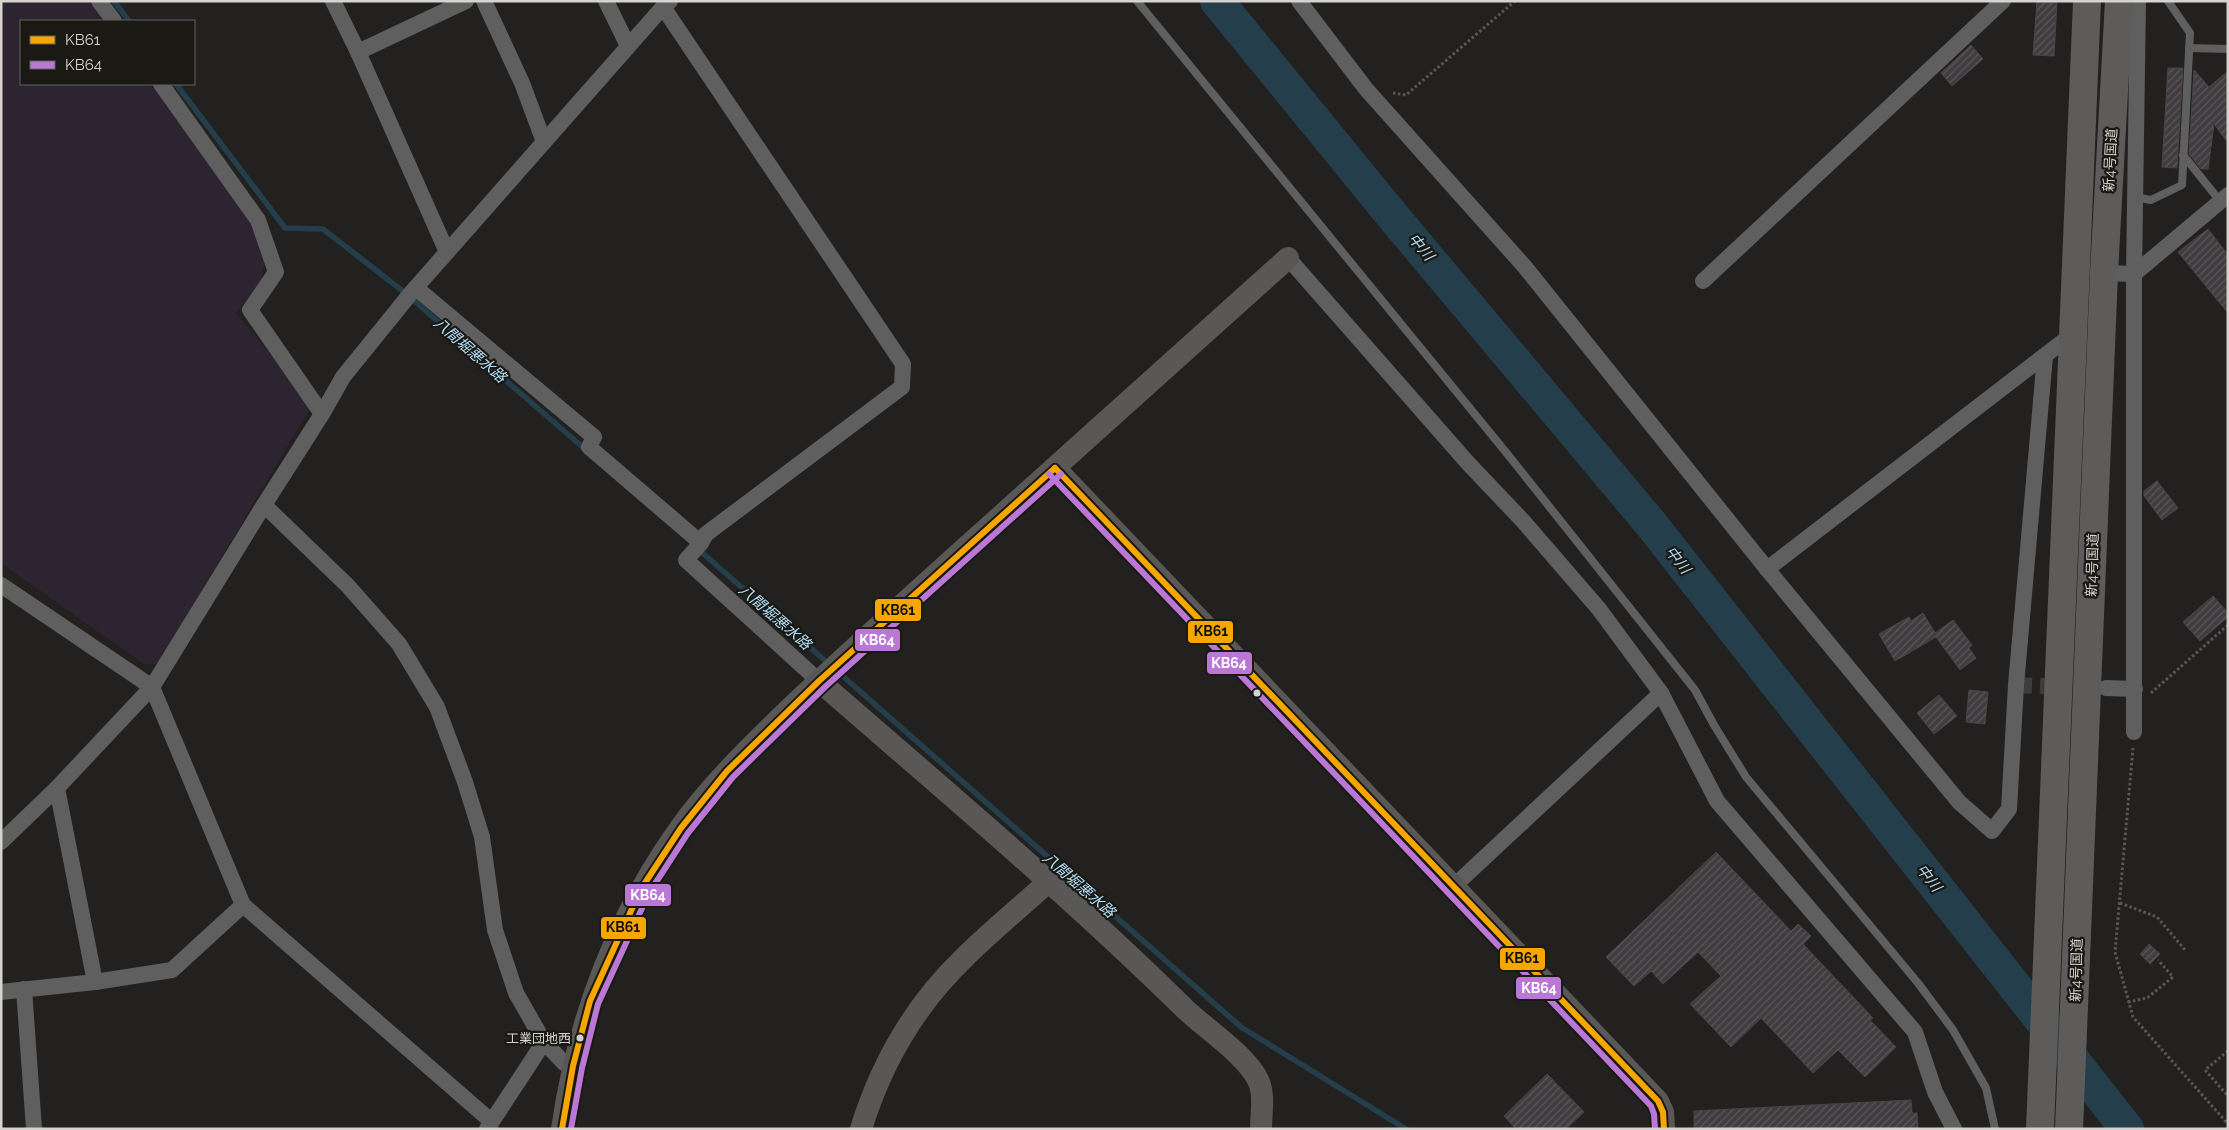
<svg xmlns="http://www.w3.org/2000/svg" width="2229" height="1130" font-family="Raleway,'Noto Sans JP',sans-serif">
	<defs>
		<pattern id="building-hatch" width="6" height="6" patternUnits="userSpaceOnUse" patternTransform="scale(1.25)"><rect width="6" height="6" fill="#403c3f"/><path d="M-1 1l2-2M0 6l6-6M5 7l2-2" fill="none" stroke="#5b575a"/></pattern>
	</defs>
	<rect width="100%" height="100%" fill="#23211f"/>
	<!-- education -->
	<path fill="#2d2431" d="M1,1H90L105,21H21V84H150L255,227L265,258L261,282L236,313L307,398L309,410L158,664H144L1,563Z"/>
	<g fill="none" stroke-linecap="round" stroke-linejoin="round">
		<!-- stream -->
		<g stroke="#243e4c" stroke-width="5.5">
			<path d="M114,1L129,21"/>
			<path d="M176,84L285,228L323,229L404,292L586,450"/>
			<path d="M698,549L830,665"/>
			<path d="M837,671L1241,1027L1406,1129"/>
		</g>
		<!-- river -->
		<path stroke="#243e4c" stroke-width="34" d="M1217,1L1391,214L1651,524L2127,1129"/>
	</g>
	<!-- building -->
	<g fill="url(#building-hatch)" stroke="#474645">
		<path d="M2037,1H2057L2054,56L2033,55Z"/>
		<path d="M1971,45L1983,59L1952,86L1941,73Z"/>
		<path d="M2168,68H2183L2177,168L2162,167Z"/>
		<path d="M2194,70L2209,87L2228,71V143L2214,124L2208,169H2201L2189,154Z"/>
		<path d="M2208,229L2228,255V313L2178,252Z"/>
		<path d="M2157,481L2178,508L2162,520L2144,496V491Z"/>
		<path d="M2213,596L2228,613V617L2200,641L2183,622Z"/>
		<path d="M1923,613L1935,633L1953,620L1972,645L1969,648L1976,658L1960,670L1936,637L1895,661L1879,634L1909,617L1911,621Z"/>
		<path d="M1969,690L1988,692L1985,724L1966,722Z"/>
		<path d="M1939,695L1957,716L1934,734L1917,713Z"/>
		<path d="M1716,852L1791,931L1798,924L1811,936L1803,944L1873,1018L1870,1020L1896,1047L1865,1077L1838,1050L1813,1073L1761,1018L1731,1047L1690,1004L1721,976L1698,952L1663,984L1651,971L1634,986L1606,957Z"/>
		<path d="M2149,944L2160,954L2150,964L2140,954Z"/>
		<path d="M1547,1074L1584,1112L1566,1129H1516L1504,1116Z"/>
		<path d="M1911,1100L1912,1113H1917L1918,1129H1694V1111Z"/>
	</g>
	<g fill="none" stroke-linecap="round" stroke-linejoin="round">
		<!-- street-tunnel -->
		<path stroke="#3e3c3a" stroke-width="16" stroke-dasharray="16 8" stroke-linecap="butt" d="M2016,685L2066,687"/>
		<!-- path -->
		<g stroke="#5a5857" stroke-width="3" stroke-dasharray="2.5 2.5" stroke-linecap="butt">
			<path d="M1393,93L1406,95L1515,1"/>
			<path d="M2151,693L2228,625"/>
			<path d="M2133,748L2115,952L2133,1017L2228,1124"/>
			<path d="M2120,903L2157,917L2186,951"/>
			<path d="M2128,1002L2147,998L2173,977L2158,960"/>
			<path d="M2228,1051L2205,1070L2228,1096"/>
		</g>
		<!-- lane -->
		<g stroke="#605f5f" stroke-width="8">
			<path d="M1137,1L1509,456L1695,690L1714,725L1746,777L1918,983L1953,1030L1986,1088L1995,1129"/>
			<path d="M2189,48L2228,49"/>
			<path d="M2183,155L2220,201"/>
			<path d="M2135,197L2151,200L2182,185L2190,33L2168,1"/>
		</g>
		<!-- street -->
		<g stroke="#605f5f" stroke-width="16">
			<path d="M99,1L114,21"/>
			<path d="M333,1L358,52L447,252"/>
			<path d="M484,1L522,83L544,142"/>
			<path d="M606,1L628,46"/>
			<path d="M1299,1L1366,89L1525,267L1767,569L1959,802L1992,831L2009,809L2016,685L2045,356"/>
			<path d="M663,7L903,364L902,387L706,534L701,543L686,560L819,681"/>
			<path d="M358,52L466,1"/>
			<path d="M161,84L258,220L276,272L250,310L322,414"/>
			<path d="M1288,258L1467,462L1523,521L1599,609L1661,693L1717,801L1915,1032L1935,1092L1954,1129"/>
			<path d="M2104,273L2134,274L2228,195"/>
			<path d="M1703,281L2003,1"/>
			<path d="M416,288L594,437L589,447L701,543"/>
			<path d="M264,505L348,586L399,644L437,707L465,782L482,837L495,930L516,993L544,1042L564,1063L573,1066"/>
			<path d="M1767,569L2074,333"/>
			<path d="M1,585L152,687L243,905L491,1121"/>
			<path d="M2106,688L2135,689"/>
			<path d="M2134,732V274L2138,1"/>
			<path d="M57,788L95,982"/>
			<path d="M1,842L57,788L152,687L264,505L322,414L343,377L411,293L663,7L670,1"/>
			<path d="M1453,887L1661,693"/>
			<path d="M24,989L34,1129"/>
			<path d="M1,992L95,982L172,970L243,905"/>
			<path d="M487,1129L544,1042"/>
		</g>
		<!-- secondary -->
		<g stroke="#5a5856" stroke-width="22">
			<path d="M1055,468L1658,1101L1663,1112L1664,1129"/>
			<path d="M819,681C942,788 1068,894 1185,1009C1206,1029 1247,1056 1258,1080C1265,1094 1261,1113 1261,1129"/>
			<path d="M562,1129C578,1019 616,918 680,828C709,788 743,754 778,720C838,662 901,606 963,550C1071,453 1180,355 1288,258"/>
			<path d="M861,1129C881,1064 915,1005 964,958C991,931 1021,907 1049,881"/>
		</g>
		<!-- highway -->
		<g stroke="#5e5c5b" stroke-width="28">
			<path d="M2040,1129L2087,1"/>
			<path d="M2069,1129L2104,273L2119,1"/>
		</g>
		<!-- bus-1 casing -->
		<g stroke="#1b1914" stroke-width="10">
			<g id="bus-1">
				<path d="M1055,468L1658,1101L1663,1112L1664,1129"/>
				<path d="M562,1129L573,1066L590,1001L641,889L681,828L727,771L819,681L1055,468"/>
			</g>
		</g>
		<!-- bus-2 casing -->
		<g stroke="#1b1914" stroke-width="10">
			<g id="bus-2">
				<path d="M1049,474L1651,1106L1654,1114L1655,1129"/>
				<path d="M571,1129L582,1068L598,1004L649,893L688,833L733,777L825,687L1061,474"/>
			</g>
		</g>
		<!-- bus-1 -->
		<use href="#bus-1" stroke="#f7a600" stroke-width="6"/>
		<!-- bus-2 -->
		<use href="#bus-2" stroke="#ba77d6" stroke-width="6"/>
	</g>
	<!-- markers -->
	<g fill="#d4d3d0" stroke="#1b1914" stroke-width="2">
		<circle cx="1257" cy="693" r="4.5"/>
		<circle cx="580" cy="1038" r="4.5"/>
	</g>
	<g text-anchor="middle" stroke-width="4.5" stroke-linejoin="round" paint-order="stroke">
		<!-- bus labels -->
		<g font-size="13" fill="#d4d3d0" stroke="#1b1914" text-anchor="end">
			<text x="571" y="1043">工業団地西</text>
		</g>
		<!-- street labels -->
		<g font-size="14" fill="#d4d3d0" stroke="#1b1914">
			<text transform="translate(2110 160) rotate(-87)" y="5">新4号国道</text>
			<text transform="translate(2092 565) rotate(-88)" y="5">新4号国道</text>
			<text transform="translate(2076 970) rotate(-88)" y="5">新4号国道</text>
		</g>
		<!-- water labels -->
		<g font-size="15" font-style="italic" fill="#b1def9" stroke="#1b1914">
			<text transform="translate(1421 247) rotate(50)" y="5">中川</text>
			<text transform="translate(470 350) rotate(41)" y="5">八間堀悪水路</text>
			<text transform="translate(1678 560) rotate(52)" y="5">中川</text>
			<text transform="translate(775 617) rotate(41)" y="5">八間堀悪水路</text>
			<text transform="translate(1929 878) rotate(52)" y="5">中川</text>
			<text transform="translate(1079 885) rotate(41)" y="5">八間堀悪水路</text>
		</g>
	</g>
	<g stroke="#1b1914" stroke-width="2">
		<rect x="874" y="598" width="48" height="24" rx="5" fill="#f7a600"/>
		<rect x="1187" y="620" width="47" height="24" rx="5" fill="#f7a600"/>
		<rect x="854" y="628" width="47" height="24" rx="5" fill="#ba77d6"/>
		<rect x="1206" y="651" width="47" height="24" rx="5" fill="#ba77d6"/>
		<rect x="624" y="883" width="48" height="24" rx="5" fill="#ba77d6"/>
		<rect x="600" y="916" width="47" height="24" rx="5" fill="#f7a600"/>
		<rect x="1499" y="947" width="47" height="24" rx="5" fill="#f7a600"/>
		<rect x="1515" y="976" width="47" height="24" rx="5" fill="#ba77d6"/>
	</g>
	<g font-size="14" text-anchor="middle" font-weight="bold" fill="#fff">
		<text x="877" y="645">KB64</text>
		<text x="1229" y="668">KB64</text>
		<text x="648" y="900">KB64</text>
		<text x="1539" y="993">KB64</text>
	</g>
	<g font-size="14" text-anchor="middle" font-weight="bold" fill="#111">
		<text x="898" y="615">KB61</text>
		<text x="1211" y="636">KB61</text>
		<text x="623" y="932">KB61</text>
		<text x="1522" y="963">KB61</text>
	</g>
	<!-- border -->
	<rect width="2229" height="1130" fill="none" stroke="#d4d3d0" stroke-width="5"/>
	<!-- legend -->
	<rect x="20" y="20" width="175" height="65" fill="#1b1914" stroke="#65635f"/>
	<rect x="30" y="36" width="25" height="8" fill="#f7a600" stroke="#65635f"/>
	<text x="65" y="45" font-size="15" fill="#d4d3d0">KB61</text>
	<rect x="30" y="61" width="25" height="8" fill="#ba77d6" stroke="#65635f"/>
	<text x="65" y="70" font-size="15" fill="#d4d3d0">KB64</text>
</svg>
